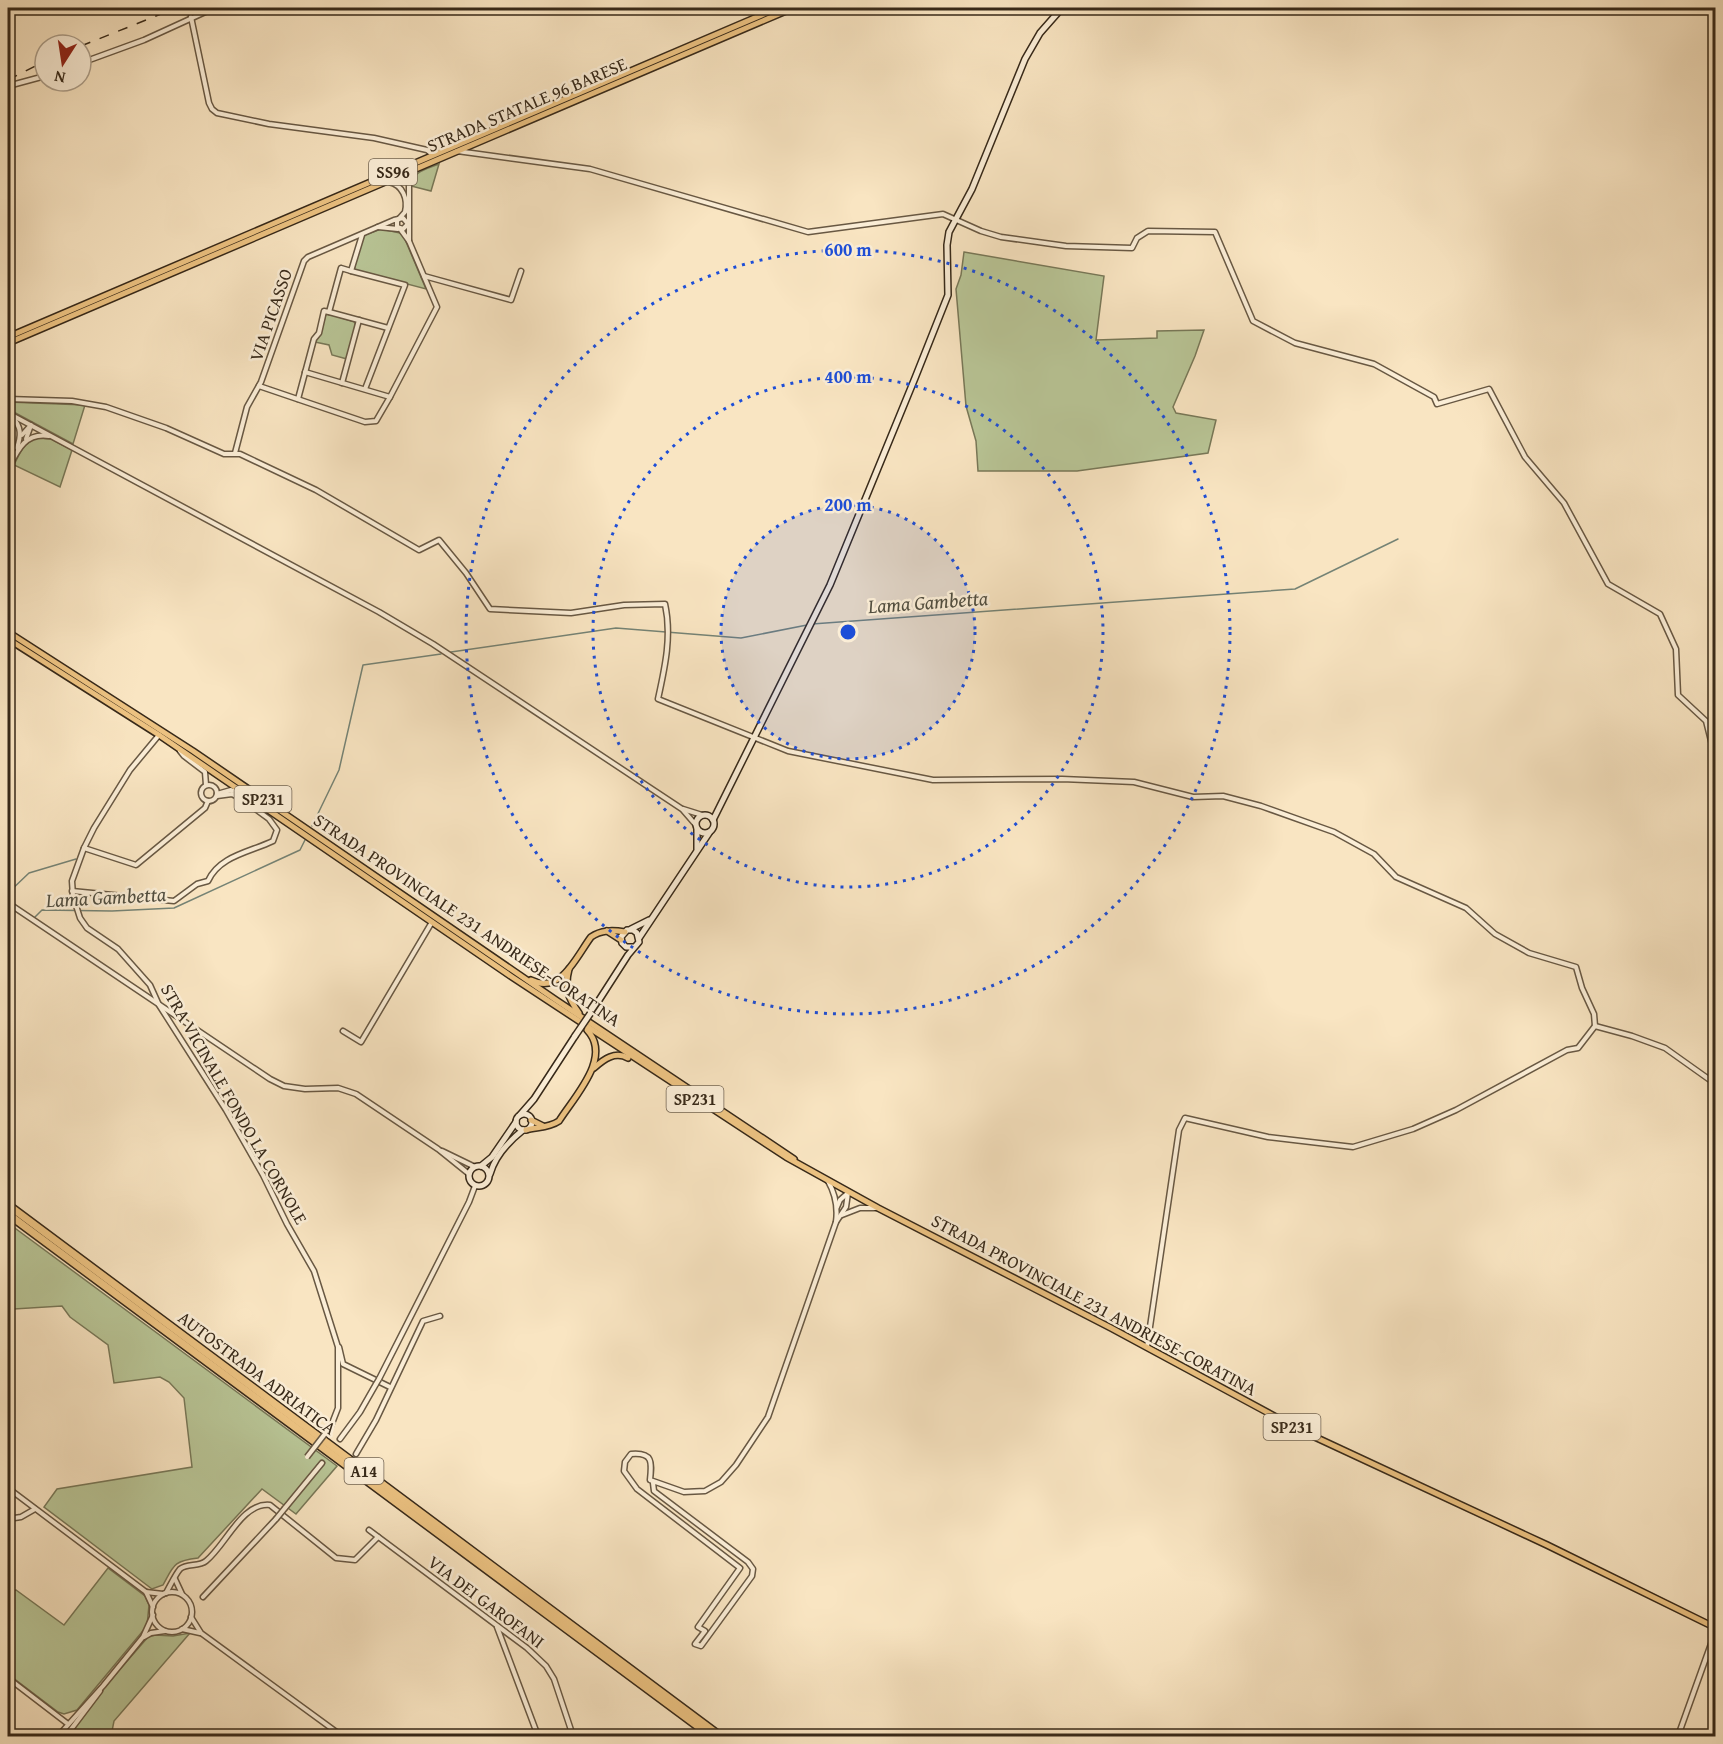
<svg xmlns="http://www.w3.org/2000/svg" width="1723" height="1744" font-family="'Gentium Book Plus',serif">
	<rect width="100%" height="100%" fill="#f9e5c2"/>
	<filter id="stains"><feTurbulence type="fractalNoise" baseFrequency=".00333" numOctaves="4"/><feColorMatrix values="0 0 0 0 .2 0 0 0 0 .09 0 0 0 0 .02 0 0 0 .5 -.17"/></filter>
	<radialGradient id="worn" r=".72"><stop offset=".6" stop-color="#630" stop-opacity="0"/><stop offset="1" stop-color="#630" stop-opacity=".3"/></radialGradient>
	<!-- green -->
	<g fill="#b9c697" stroke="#787858" stroke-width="1.5">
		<path d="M439,164L431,191L411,186C412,171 427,169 439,164Z"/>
		<path d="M381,229L400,233L404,237L426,289L354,270L362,236Z"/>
		<path d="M964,252L1104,276L1096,340L1157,338V331L1204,330L1195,356L1173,407L1176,413L1216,420L1208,453L1077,471H978L976,441L966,406L956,289L961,275Z"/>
		<path d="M326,314H329L355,322V330L347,359L332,355L329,345L315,342L320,335Z"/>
		<path d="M8,402L85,405L73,444L8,409Z"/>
		<path d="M37,438L51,439L72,450L60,487L14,465C20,452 24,443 37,438Z"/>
		<path d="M8,1223L337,1466L296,1514L262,1489L198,1558C173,1561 174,1565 163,1585L152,1589L44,1507L57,1489L192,1467L184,1398L169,1382L160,1377L114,1383L108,1345L70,1317L62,1306L14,1309L8,1267Z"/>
		<path d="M108,1568L145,1596L149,1605L147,1626L77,1710L64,1714L58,1712L8,1674V1591L16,1590L64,1625Z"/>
		<path d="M190,1633L114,1721L111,1736H62L148,1637L155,1635L173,1636Z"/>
	</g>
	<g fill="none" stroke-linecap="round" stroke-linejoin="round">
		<!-- stream -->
		<g stroke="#758375" stroke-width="1.5">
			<path d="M812,624L1295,589L1398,539"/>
			<path d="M451,652L616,628L741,638L807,625"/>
			<path d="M312,826L339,770L363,665L441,654"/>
			<path d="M8,893L29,873L76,859"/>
			<path d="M35,917L42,910L112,911L174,908L300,850L305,840"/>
		</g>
		<!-- minor casing -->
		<g stroke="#685843" stroke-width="7">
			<g id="minor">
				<path d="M191,17L209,103L212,109L217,113L269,124L374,138L427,150L433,155"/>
				<path d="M81,63L144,40L214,8"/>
				<path d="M8,86L45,76"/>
				<path d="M457,151L590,169L808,232L943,214L981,231L1001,237L1066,246L1132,248L1137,238L1148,231L1215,232L1253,321L1295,343L1374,364L1434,397L1437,404L1489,389L1525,457L1564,503L1608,584L1660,614L1676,649L1678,695L1706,721L1716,761"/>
				<path d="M389,182C403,185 408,199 405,212L397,221V227L403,229L408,224"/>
				<path d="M378,227L398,229"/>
				<path d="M409,241V182L412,171"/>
				<path d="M351,271L405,285L365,389"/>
				<path d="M424,276L511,300L521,271"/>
				<path d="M329,312L388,328"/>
				<path d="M305,372L390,397"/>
				<path d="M342,383L359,320"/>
				<path d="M259,386L365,422L376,421L390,397L437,307L409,241L401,230"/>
				<path d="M8,399L72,401L106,407L166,428L224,454H240L316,490L419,550L439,540L466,573L490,609L571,613L624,605L665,604C672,636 665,667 658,699L788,751L933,780L1062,779L1134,782L1193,797L1223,796L1261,806L1334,832L1374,854L1396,877L1466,908L1495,934L1529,953L1576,967L1582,988L1594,1014L1595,1026"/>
				<path d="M298,399L314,339L319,333L324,311L329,312L341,268L351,271L362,235"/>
				<path d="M8,413L379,612L433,644L682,809L695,824"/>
				<path d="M12,417C22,427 21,436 17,448"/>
				<path d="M22,435L31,425L26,439"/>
				<path d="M235,453L247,407L261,382L304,261L308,257L394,220L403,218L408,224"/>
				<path d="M8,469C17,451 25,432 49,436"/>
				<path d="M159,735L130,770L94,828L84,848L72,881L73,896L80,918L87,928L118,949L150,985L159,1005L226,1110L263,1175L287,1224L314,1271L338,1347V1408L331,1426"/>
				<path d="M180,751L184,756L205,772L206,785"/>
				<circle cx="209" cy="793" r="8"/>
				<path d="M217,794L231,790L239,793"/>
				<path d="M683,809L702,815"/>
				<path d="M84,848L136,865L205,808L208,801"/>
				<path d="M72,891L174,901L197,884L208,881C219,856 250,852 273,841L277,830L269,819L242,799L232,794L217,796"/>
				<path d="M8,903L270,1079L284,1086L305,1089L338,1088L356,1094L438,1149L469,1174"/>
				<path d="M343,1031L361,1042L432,922"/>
				<path d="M442,1151L475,1167"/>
				<path d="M837,1207L840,1200L848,1193"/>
				<path d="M842,1215L860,1208H876"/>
				<path d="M836,1222L846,1207L848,1193"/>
				<path d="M339,1347L343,1364L390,1387"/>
				<path d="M1147,1347L1179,1130L1185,1118L1268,1137L1353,1147L1413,1129L1456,1110L1567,1050L1578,1048L1595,1026L1632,1036L1665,1048L1710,1080L1716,1081"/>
				<path d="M379,1379L469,1202L475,1186"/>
				<path d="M340,1439L360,1412L376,1384"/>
				<path d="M356,1454L376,1420L423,1321L440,1316"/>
				<path d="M653,1483L654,1491L748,1562L753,1569L752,1576L701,1646L695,1644L705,1631L698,1627L740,1568L637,1489L624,1471L625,1462L631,1454C653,1452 652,1462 650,1480L684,1492L705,1491L721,1482L736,1465L768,1417L836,1222C838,1207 836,1195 828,1181"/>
				<path d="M8,1488L146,1592L163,1594"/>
				<path d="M285,1508L322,1463"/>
				<path d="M8,1519L21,1517L35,1509"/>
				<path d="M369,1530L527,1648L546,1666L554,1679L573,1736"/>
				<path d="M175,1579L182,1594"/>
				<path d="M146,1592L153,1607"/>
				<circle cx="172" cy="1612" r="20"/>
				<path d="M166,1593C170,1586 175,1575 180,1569C187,1563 199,1567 206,1561C226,1545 242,1502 270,1505L336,1558L355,1560L378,1537"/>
				<path d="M203,1597L276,1519"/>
				<path d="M191,1617L201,1633L342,1736"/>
				<path d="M497,1627L538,1736"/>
				<path d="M182,1629L200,1633"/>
				<path d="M144,1637L151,1633L165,1631"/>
				<path d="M8,1678L68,1724"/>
				<path d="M58,1736L103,1686L143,1637L153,1615"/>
				<path d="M66,1736L100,1691"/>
				<path d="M1678,1736L1716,1630"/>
			</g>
		</g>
		<!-- secondary casing -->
		<g stroke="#372919" stroke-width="8">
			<g id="secondary">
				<circle cx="705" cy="824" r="9"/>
				<path d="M713,820L830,585L915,378L948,295L947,245L949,232L972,189L1025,59L1040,33L1062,8"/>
				<path d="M697,829V849"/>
				<path d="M631,929L649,920"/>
				<path d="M639,938L709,833"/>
				<path d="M592,1011L628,955L639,942L637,933L633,930H627L621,937L622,943L626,947H634"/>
				<circle cx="524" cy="1122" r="8"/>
				<path d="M520,1115L534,1099L575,1036"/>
				<circle cx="479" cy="1176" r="10"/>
				<path d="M481,1166L492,1157L516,1122"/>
				<path d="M490,1174C495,1156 508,1142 523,1130"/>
			</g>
		</g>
		<!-- primary casing -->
		<g stroke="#372919" stroke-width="8">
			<g id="primary">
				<path d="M8,337L778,8"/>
				<path d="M8,343L793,8"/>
				<path d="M8,632L193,751L556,1000L794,1159"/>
				<path d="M8,639L159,735L512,977L786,1157L878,1208L1111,1328L1302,1431L1547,1545L1716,1628"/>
				<path d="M607,931L621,940"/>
				<path d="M569,969C564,988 568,998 579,1013"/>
				<path d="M531,980C561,995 576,957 591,937C601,930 612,930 625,932"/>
				<path d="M594,1068C604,1059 615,1051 628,1058"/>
				<path d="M531,1120L543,1126"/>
				<path d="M526,1130C537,1127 549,1128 559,1121C574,1097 613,1057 587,1030"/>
			</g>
		</g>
		<!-- motorway casing -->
		<g stroke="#372919" stroke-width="10">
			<g id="motorway">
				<path d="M8,1205L720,1736"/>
				<path d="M8,1214L711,1736"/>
			</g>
		</g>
		<!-- minor -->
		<use href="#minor" stroke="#fbeed7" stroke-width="4"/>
		<!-- secondary -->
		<use href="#secondary" stroke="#fbeed7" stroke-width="5"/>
		<!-- primary -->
		<use href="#primary" stroke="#ecc281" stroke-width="5"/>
		<!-- motorway -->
		<use href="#motorway" stroke="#ecc281" stroke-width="7"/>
		<!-- rail -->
		<g stroke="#372919" stroke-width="1.5" stroke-dasharray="10 10" stroke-linecap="butt">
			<path d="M81,46L176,8"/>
			<path d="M8,80L45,61"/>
		</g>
		<!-- minor-bridge casing -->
		<g stroke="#685843" stroke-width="7" stroke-linecap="butt">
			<g id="minor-bridge">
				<path d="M376,1384L379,1379"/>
				<path d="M307,1457L331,1426"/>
				<path d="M276,1519L285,1508"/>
			</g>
		</g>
		<!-- secondary-bridge casing -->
		<g stroke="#372919" stroke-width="8" stroke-linecap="butt">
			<path id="secondary-bridge" d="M575,1036L592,1011"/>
		</g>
		<!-- minor-bridge -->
		<use href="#minor-bridge" stroke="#fbeed7" stroke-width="4"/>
		<!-- secondary-bridge -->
		<use href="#secondary-bridge" stroke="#fbeed7" stroke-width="5"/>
	</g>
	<!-- distance rings -->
	<circle cx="848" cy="632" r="127" fill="#1d4ed8" fill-opacity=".12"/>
	<g fill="none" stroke="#1d4ed8" stroke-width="3" stroke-dasharray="3 6">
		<circle cx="848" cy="632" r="127"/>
		<circle cx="848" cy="632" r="255"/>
		<circle cx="848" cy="632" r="382"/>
	</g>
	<g text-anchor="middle" stroke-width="5" stroke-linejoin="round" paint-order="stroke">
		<!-- shield labels -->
		<g fill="#fbeed7" stroke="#726452" stroke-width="1.5">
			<rect x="369" y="159" width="48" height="26" rx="4.5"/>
			<rect x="234.5" y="786" width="57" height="26" rx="4.5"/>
			<rect x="666.5" y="1086" width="57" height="26" rx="4.5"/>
			<rect x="1263.5" y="1414" width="57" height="26" rx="4.5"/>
			<rect x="344.5" y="1458" width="39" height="26" rx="4.5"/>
		</g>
		<g font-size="16" font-weight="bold" fill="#372919">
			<text x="393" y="178">SS96</text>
			<text x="263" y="805">SP231</text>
			<text x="695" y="1105">SP231</text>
			<text x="1292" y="1433">SP231</text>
			<text x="364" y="1477">A14</text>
		</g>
		<!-- street labels -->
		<g font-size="18" fill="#372919" stroke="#fbeed7">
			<text transform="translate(527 105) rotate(-23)" y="6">STRADA STATALE 96 BARESE</text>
			<text transform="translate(271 315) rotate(-71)" y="6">VIA PICASSO</text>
			<text transform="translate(467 920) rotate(34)" y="6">STRADA PROVINCIALE 231 ANDRIESE-CORATINA</text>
			<text transform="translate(234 1104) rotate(60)" y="6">STRA VICINALE FONDO LA CORNOLE</text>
			<text transform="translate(1094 1305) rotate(28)" y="6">STRADA PROVINCIALE 231 ANDRIESE-CORATINA</text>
			<text transform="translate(257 1373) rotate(37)" y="6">AUTOSTRADA ADRIATICA</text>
			<text transform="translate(486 1602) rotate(37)" y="6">VIA DEI GAROFANI</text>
		</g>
		<!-- water labels -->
		<g font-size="20" font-style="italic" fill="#514e40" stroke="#fbeed7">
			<text transform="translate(928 602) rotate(-4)" y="7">Lama Gambetta</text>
			<text transform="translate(106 897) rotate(-3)" y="7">Lama Gambetta</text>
		</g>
	</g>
	<circle cx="848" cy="632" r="9" fill="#1d4ed8" stroke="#fbeed7" stroke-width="3"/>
	<g font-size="18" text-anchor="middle" font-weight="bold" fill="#1d4ed8" stroke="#fbeed7" stroke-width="5" stroke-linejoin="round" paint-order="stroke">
		<text x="848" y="256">600 m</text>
		<text x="848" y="383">400 m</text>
		<text x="848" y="511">200 m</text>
	</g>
	<!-- margin -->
	<rect width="1723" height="1744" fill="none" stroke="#f9e5c2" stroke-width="30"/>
	<rect x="9" y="9" width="1705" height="1726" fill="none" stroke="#372919" stroke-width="3"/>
	<rect x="15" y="15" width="1693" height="1714" fill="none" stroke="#372919" stroke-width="1.5"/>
	<!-- north arrow -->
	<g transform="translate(63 63) rotate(192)"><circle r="28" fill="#fbeed7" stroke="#ad9f8b" stroke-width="1.5"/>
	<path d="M0-4.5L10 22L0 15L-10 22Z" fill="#8f2418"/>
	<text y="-9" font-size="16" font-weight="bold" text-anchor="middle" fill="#372919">N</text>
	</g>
	<rect width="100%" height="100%" filter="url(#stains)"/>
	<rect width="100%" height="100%" fill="url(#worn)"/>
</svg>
